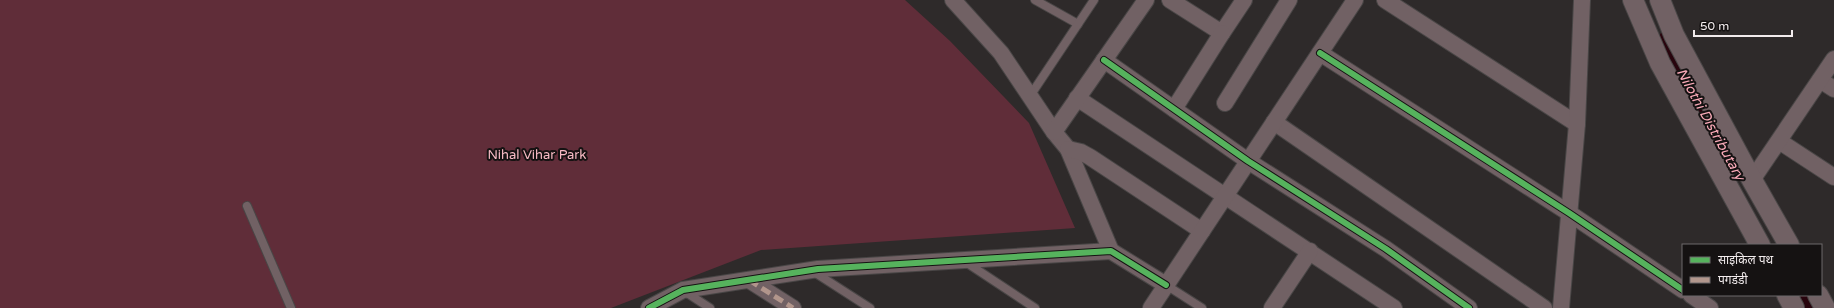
<svg xmlns="http://www.w3.org/2000/svg" width="1834" height="308" font-family="'Varela Round','Noto Sans Devanagari',sans-serif">
	<rect width="100%" height="100%" fill="#2e2a2a"/>
	<!-- park -->
	<path fill="#602d39" d="M0,0H905L950,41L1029,123L1075,228L761,250L611,308H0Z"/>
	<g fill="none" stroke-linecap="round" stroke-linejoin="round">
		<!-- canal -->
		<g stroke="#28040d" stroke-width="14">
			<path d="M1666,38L1676,61L1710,122"/>
			<path d="M1805,295L1812,308"/>
		</g>
		<!-- service casing -->
		<g stroke="#494646" stroke-width="10">
			<g id="service">
				<path d="M1035,0L1078,24"/>
				<path d="M1030,96L1094,0"/>
				<path d="M247,206L291,308"/>
				<path d="M964,261L1035,308"/>
				<path d="M814,272L870,308"/>
				<path d="M1166,285L1202,308"/>
				<path d="M684,291L710,308"/>
			</g>
		</g>
		<!-- minor casing -->
		<g stroke="#494646" stroke-width="18">
			<g id="minor">
				<path d="M953,0L1001,53L1054,132L1068,149L1111,251"/>
				<path d="M1170,0L1222,33L1244,0"/>
				<path d="M1385,0L1577,124"/>
				<path d="M1320,53L1569,213L1683,290"/>
				<path d="M1104,60L1248,161L1386,249L1469,308"/>
				<path d="M1820,80L1834,89"/>
				<path d="M1077,98L1394,308"/>
				<path d="M1225,103L1289,0"/>
				<path d="M1174,109L1222,33"/>
				<path d="M1274,122L1544,308"/>
				<path d="M1054,132L1146,0"/>
				<path d="M1779,141L1834,177"/>
				<path d="M1068,149L1081,152L1090,157L1202,231"/>
				<path d="M1752,180L1834,59"/>
				<path d="M749,280L793,308"/>
				<path d="M1691,295L1710,308"/>
				<path d="M649,308L683,290L818,269L1111,251L1166,285"/>
				<path d="M1151,308L1355,0"/>
				<path d="M1272,308L1310,251"/>
				<path d="M1561,308L1577,124L1582,0"/>
			</g>
		</g>
		<!-- tertiary casing -->
		<g stroke="#494646" stroke-width="22">
			<g id="tertiary">
				<path d="M1633,0L1660,63L1760,245"/>
				<path d="M1660,0L1674,35L1752,180L1789,245"/>
				<path d="M1787,295L1794,308"/>
				<path d="M1818,295L1825,308"/>
			</g>
		</g>
		<!-- service -->
		<use href="#service" stroke="#716164" stroke-width="8"/>
		<!-- minor -->
		<use href="#minor" stroke="#716164" stroke-width="16"/>
		<!-- tertiary -->
		<use href="#tertiary" stroke="#716164" stroke-width="20"/>
		<!-- quiet -->
		<path stroke="#b2968c" stroke-width="5" stroke-dasharray="10 5" stroke-linecap="butt" d="M749,280L793,308"/>
		<!-- cycleway casing -->
		<g stroke="#151212" stroke-width="8">
			<g id="cycleway">
				<path d="M1320,53L1569,213L1683,290"/>
				<path d="M1104,60L1248,161L1386,249L1469,308"/>
				<path d="M649,308L683,290L818,269L1111,251L1166,285"/>
			</g>
		</g>
		<!-- cycleway -->
		<use href="#cycleway" stroke="#56b35d" stroke-width="6"/>
	</g>
	<g text-anchor="middle" stroke-width="4" stroke-linejoin="round" paint-order="stroke">
		<!-- park labels -->
		<g font-size="13" fill="#f8bbc5" stroke="#151212">
			<text x="537" y="159">Nihal Vihar Park</text>
		</g>
		<!-- water labels -->
		<g font-size="14" font-style="italic" fill="#fbabb9" stroke="#151212">
			<text transform="translate(1711 124) rotate(61)" y="5">Nilothi Distributary</text>
		</g>
	</g>
	<!-- legend -->
	<rect x="1682" y="244" width="140" height="52" fill="#151212" stroke="#6d696a"/>
	<rect x="1690" y="257" width="20" height="6" fill="#56b35d" stroke="#6d696a"/>
	<text x="1718" y="264" font-size="12" fill="#f2eced">साइकिल पथ</text>
	<rect x="1690" y="277" width="20" height="6" fill="#b2968c" stroke="#6d696a"/>
	<text x="1718" y="284" font-size="12" fill="#f2eced">पगडंडी</text>
	<!-- scale -->
	<path d="M1694 30v6h98v-6" fill="none" stroke="#f2eced" stroke-width="2"/>
	<text x="1700" y="30" font-size="12" fill="#f2eced" stroke="#151212" stroke-width="3" paint-order="stroke">50 m</text>
</svg>
